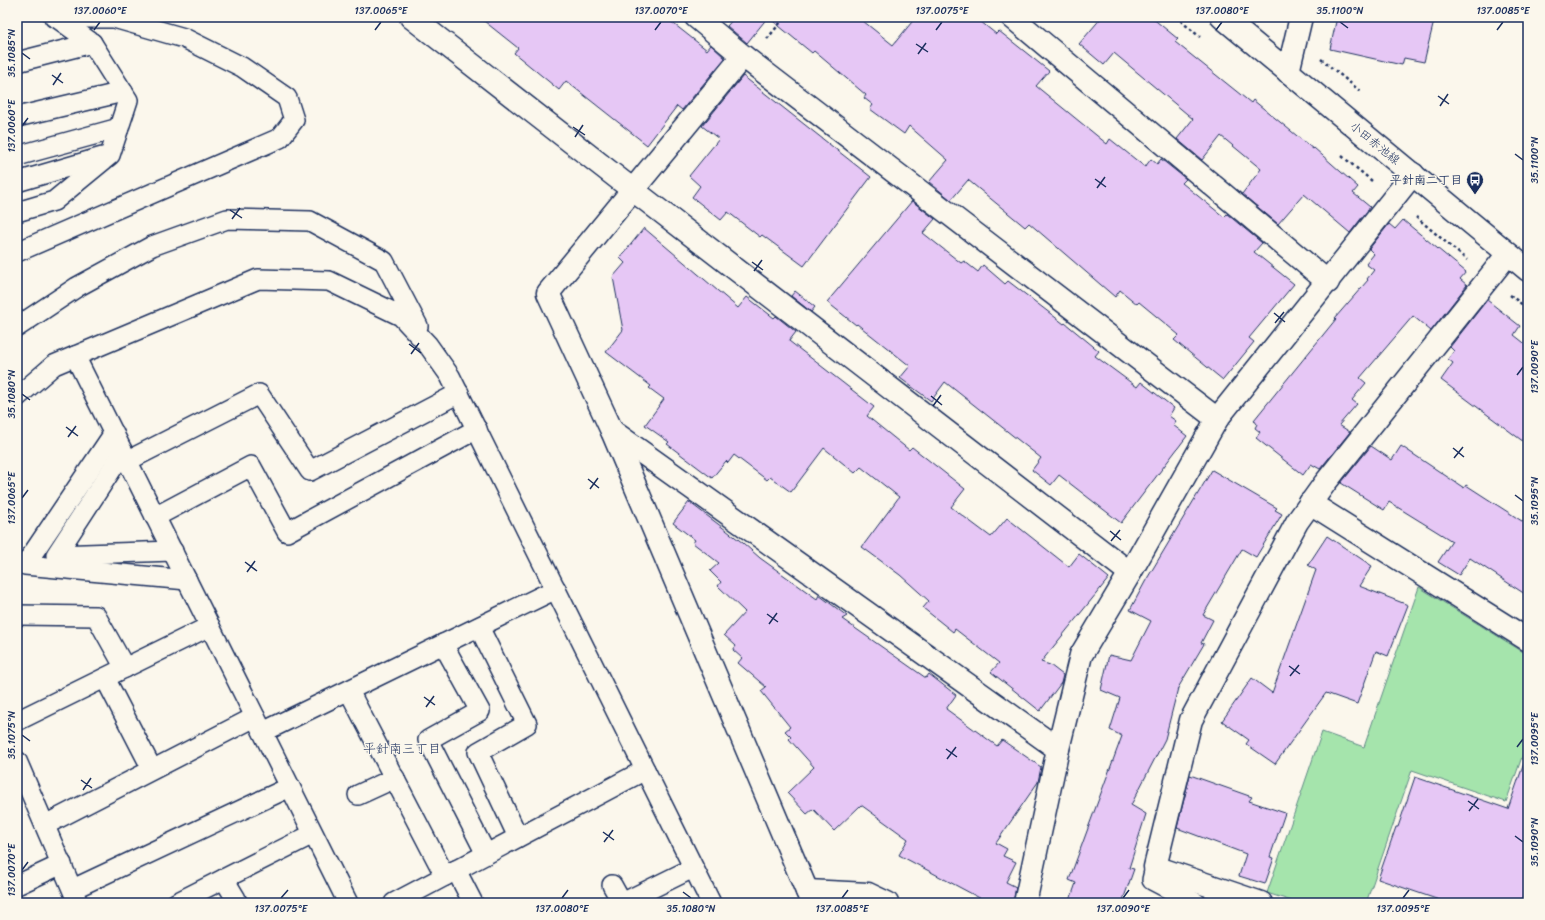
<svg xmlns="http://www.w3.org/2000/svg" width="1545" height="920" font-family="Sriracha,'Klee One',sans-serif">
	<rect width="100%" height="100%" fill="#fbf7ec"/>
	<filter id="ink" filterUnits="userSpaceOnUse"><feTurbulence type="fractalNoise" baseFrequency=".025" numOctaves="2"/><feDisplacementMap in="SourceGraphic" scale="8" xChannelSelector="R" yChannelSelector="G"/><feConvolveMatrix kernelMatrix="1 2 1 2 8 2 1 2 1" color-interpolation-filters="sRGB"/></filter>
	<g filter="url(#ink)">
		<!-- green -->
		<path fill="#a5e4ac" stroke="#608a85" d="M1419,587L1528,655V740L1506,802L1412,770L1366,903H1298L1267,893L1322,732L1364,747Z"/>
		<!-- building -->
		<g fill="#e6c7f5" stroke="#1b2f5e">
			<path d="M479,17H665L707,50L711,45L725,58L682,110L677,106L647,145L566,81L559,90L514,53L518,48Z"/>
			<path d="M735,17H858L893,45L916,17H975L996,34L999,31L1049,71L1036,86L1107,144L1110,139L1145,167L1151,159L1157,164L1161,159L1186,179L1182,183L1224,217L1227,214L1262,243L1254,252L1294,284L1249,338L1254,342L1223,380L1174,340L1179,335L1139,302L1137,304L1120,290L1115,297L1029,223L1025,227L968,180L951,200L929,182L948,160L909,126L904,134L870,109L873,105L864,98L866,95L814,51L812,53L768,17L747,43L727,26Z"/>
			<path d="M1102,17H1151L1178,39L1175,42L1251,103L1253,100L1313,149L1314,148L1358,187L1353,193L1370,207L1350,233L1304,194L1278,224L1242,194L1261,169L1221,136L1202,160L1177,139L1193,119L1114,53L1104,65L1079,44Z"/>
			<path d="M1337,17H1435L1424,62L1404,58L1402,65L1330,49Z"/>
			<path d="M743,76L871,177L804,266L762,235L760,237L728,212L721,220L692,197L700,186L689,176L719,139L702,126Z"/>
			<path d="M912,201L935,219L923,233L961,263L964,261L978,272L983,265L1005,284L1008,281L1064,324L1065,323L1099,351L1095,356L1137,387L1141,382L1174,408L1169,416L1176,421L1173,425L1187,436L1121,523L1059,475L1051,485L1032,470L1041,458L945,382L931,401L900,378L910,366L857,324L856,325L827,302Z"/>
			<path d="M1403,220L1466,272L1460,279L1467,285L1431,331L1413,316L1360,378L1366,383L1352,400L1357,404L1339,425L1350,432L1320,469L1311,464L1303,475L1256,438L1260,432L1255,428L1257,424L1254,420L1336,319L1335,318L1368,280L1367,279L1374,270L1366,264L1374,254L1369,249L1389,224L1395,229Z"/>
			<path d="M644,228L738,308L747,297L774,318L776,316L796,332L789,341L874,407L867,416L909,450L912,447L965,489L951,507L991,537L1007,518L1069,567L1079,554L1109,578L1041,662L1050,665L1063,675L1061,683L1040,711L991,672L999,663L955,629L953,632L923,608L929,601L900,575L862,547L899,497L861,467L855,473L824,448L791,492L770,477L767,480L734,455L728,463L726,461L712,478L667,444L669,442L645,425L664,399L649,388L651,386L606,352L623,330L613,277L625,263L620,258Z"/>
			<path d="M795,291L815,307L811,312L791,296Z"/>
			<path d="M1487,300L1520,326L1514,335L1528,346V445L1441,380L1453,363L1448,359L1454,351L1450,347Z"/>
			<path d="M1371,446L1392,460L1401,446L1464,488L1466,485L1528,525V596L1470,558L1459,575L1438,562L1452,541L1389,502L1384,510L1341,483Z"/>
			<path d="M1212,470L1277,508L1275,510L1282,514L1256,557L1242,549L1203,615L1213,620L1201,643L1204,644L1178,688L1165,739L1131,805L1146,814L1129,868L1134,869L1122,903H1069L1076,883L1069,880L1122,736L1110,730L1120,698L1101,690L1109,655L1131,660L1151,621L1130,610L1145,582Z"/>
			<path d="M689,502L743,543L760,558L817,599L819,595L847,616L842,619L926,678L929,674L956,695L946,709L997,746L1002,740L1041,767L1038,782L996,843L1007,849L1003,856L1016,862L1006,882L1016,887L1013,903H989L899,855L908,839L861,805L834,831L813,809L807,814L787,793L814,767L789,739L791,737L785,731L790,727L761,691L766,687L738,663L742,658L733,650L736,646L724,635L745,612L718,586L721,582L710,571L719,563L693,543L695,540L673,523Z"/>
			<path d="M1327,536L1372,566L1359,586L1408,605L1388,656L1376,651L1357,704L1326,693L1275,764L1246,744L1249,740L1222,721L1252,678L1272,693L1316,570L1308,565Z"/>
			<path d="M1524,763H1528V883L1521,903H1448L1378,879L1396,827H1398L1415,777L1508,809Z"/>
			<path d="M1190,775L1252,797L1249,801L1285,813L1270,857L1274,858L1265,884L1239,876L1246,854L1177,828Z"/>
		</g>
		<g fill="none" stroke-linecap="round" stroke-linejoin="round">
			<!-- service casing -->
			<g stroke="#1b2f5e" stroke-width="22">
				<g id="service">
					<path d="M17,62L92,43"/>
					<path d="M17,117L123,92"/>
					<path d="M17,156L119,128"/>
					<path d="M17,182L102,157"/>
					<path d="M17,212L54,201L110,155L128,100L92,43L57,18L54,17"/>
					<path d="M17,252L280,138L294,120L287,98L242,67L184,38L114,18H57"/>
					<path d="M17,327L77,287L152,246L227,219L310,221L384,261L418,326"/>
					<path d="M75,356L348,903"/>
					<path d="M17,397L54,365L258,279L329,281L401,316L428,345L450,376L711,903"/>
					<path d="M114,433L25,565L187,580"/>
					<path d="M123,452L56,555L173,551"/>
					<path d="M127,461L259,394L310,471L459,393"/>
					<path d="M155,517L251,466L287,532L477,429"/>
					<path d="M17,615L96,616L125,668"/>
					<path d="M479,627L527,724L478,752L518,837"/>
					<path d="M443,644L480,711L428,740L486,854"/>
					<path d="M105,678L152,769"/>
					<path d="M349,691L445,876"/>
					<path d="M17,721L210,626"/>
					<path d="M263,732L556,589"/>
					<path d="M17,761L78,903"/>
					<path d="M358,795L395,778"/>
					<path d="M45,825L255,717"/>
					<path d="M1155,867L1152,880L1196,903"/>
					<path d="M456,870L473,903"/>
					<path d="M224,879L236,899"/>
					<path d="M17,885L62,864"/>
					<path d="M612,885L622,903"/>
					<path d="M73,889L290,787"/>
					<path d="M176,903L313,834"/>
					<path d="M394,903L645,770"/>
					<path d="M622,903L693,868"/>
				</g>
			</g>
			<!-- minor casing -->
			<g stroke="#1b2f5e" stroke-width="25">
				<g id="minor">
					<path d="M411,17L633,190L1130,573"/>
					<path d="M696,17L743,56L1217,419"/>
					<path d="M1012,17L1328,282"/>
					<path d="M743,56L548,293L612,431L812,903"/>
					<path d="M1288,72L1301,17"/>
					<path d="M612,431L1058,749"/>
					<path d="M1310,503L1528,640"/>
					<path d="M807,891L868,894L887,903"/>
					<path d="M1025,903L1058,749L1081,655L1130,573L1217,419L1413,174"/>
					<path d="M1261,903L1155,867L1191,720L1297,522L1325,483L1508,254"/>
				</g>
			</g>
			<!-- tertiary casing -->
			<g stroke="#1b2f5e" stroke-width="25">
				<path id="tertiary" d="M1222,17L1528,270"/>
			</g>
			<!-- path -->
			<g stroke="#1b2f5e" stroke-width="2.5" stroke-dasharray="3 3" stroke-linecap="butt">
				<path d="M1176,17L1200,37"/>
				<path d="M767,39L785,17"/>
				<path d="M1321,59L1360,91"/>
				<path d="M1342,156L1372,181"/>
				<path d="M1416,217L1467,260"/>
				<path d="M1524,228L1528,224"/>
				<path d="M1510,295L1528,309"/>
			</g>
			<!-- service -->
			<use href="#service" stroke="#fbf7ec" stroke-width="19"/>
			<!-- minor -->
			<use href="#minor" stroke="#fbf7ec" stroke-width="22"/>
			<!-- tertiary -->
			<use href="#tertiary" stroke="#fbf7ec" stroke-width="22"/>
		</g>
	</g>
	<!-- ticks -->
	<path fill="none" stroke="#1b2f5e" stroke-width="1.5" d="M1340,22L1348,28M94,30L100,22M375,30L381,22M655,30L661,22M936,30L942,22M1216,30L1222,22M1497,30L1503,22M916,44L928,52M22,53L30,59M918,54L926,43M52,75L63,83M53,85L61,73M1438,96L1449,104M1440,106L1448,94M22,126L28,118M573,127L585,135M575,137L583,125M1515,154L1523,160M1095,179L1106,187M1097,188L1105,177M230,210L242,218M232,219L240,208M752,262L763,270M754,271L762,260M1274,313L1285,322M1275,323L1284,312M409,344L421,353M411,354L419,343M1517,375L1523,367M22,394L30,400M931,396L942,405M933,406L941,395M66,427L78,436M68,437L76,426M1453,448L1464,457M1454,458L1463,447M588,479L599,488M590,489L598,478M1515,495L1523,501M22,498L28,490M1110,531L1121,540M1111,541L1120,530M245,562L257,571M247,572L255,561M767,614L778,622M769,624L777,613M1289,666L1300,674M1290,676L1299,665M424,697L435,705M426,707L434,696M22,735L30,741M1517,747L1523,739M946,749L957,757M947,759L956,747M81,780L92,788M83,790L91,778M1468,801L1479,809M1469,811L1478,799M603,832L614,840M1515,836L1523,842M604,842L613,830M22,870L28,862M683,892L691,898M281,898L288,890M562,898L568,890M842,898L848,890M1123,898L1129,890M1403,898L1409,890"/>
	<!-- icons -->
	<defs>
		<g id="bus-pin" transform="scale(0.9)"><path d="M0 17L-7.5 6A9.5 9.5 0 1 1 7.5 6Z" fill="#1b2f5e" stroke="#fbf7ec"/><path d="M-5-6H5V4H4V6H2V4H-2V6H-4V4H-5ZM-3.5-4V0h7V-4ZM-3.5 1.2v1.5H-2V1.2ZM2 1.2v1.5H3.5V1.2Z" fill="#fff"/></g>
	</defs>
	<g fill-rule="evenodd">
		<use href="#bus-pin" x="1475" y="180"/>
	</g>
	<g text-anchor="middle" stroke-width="3" stroke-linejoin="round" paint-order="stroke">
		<!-- street labels -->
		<g font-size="12" fill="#1b2f5e" stroke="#fbf7ec">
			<text transform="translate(1375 143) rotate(39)" y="4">小田赤池線</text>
		</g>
		<!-- poi labels -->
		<g font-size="12" font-weight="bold" fill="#1b2f5e" stroke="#fbf7ec" text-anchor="end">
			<text x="1462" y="184">平針南二丁目</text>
		</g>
		<!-- neighbourhood labels -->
		<g font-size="13" fill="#1b2f5e" stroke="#fbf7ec">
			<text x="402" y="753">平針南三丁目</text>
		</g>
	</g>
	<!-- margin -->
	<rect width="1545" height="920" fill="none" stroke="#fbf7ec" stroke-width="44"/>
	<rect x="22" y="22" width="1501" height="876" fill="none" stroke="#1b2f5e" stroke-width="1.5"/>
	<g font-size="10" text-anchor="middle" fill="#1b2f5e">
		<text x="100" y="14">137.0060°E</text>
		<text x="381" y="14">137.0065°E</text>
		<text x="661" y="14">137.0070°E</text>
		<text x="942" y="14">137.0075°E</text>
		<text x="1222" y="14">137.0080°E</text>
		<text x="1340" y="14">35.1100°N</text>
		<text x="1503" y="14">137.0085°E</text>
		<text transform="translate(11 53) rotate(-90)" y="4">35.1085°N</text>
		<text transform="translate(11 126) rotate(-90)" y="4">137.0060°E</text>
		<text transform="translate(1534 160) rotate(-90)" y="4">35.1100°N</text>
		<text transform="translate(1534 367) rotate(-90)" y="4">137.0090°E</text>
		<text transform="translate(11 394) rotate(-90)" y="4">35.1080°N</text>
		<text transform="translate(11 498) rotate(-90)" y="4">137.0065°E</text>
		<text transform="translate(1534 501) rotate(-90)" y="4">35.1095°N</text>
		<text transform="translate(11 735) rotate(-90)" y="4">35.1075°N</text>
		<text transform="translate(1534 739) rotate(-90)" y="4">137.0095°E</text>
		<text transform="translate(1534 842) rotate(-90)" y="4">35.1090°N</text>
		<text transform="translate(11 870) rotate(-90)" y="4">137.0070°E</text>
		<text x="281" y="912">137.0075°E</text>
		<text x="562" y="912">137.0080°E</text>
		<text x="691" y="912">35.1080°N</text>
		<text x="842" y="912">137.0085°E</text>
		<text x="1123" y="912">137.0090°E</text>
		<text x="1403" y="912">137.0095°E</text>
	</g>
</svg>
